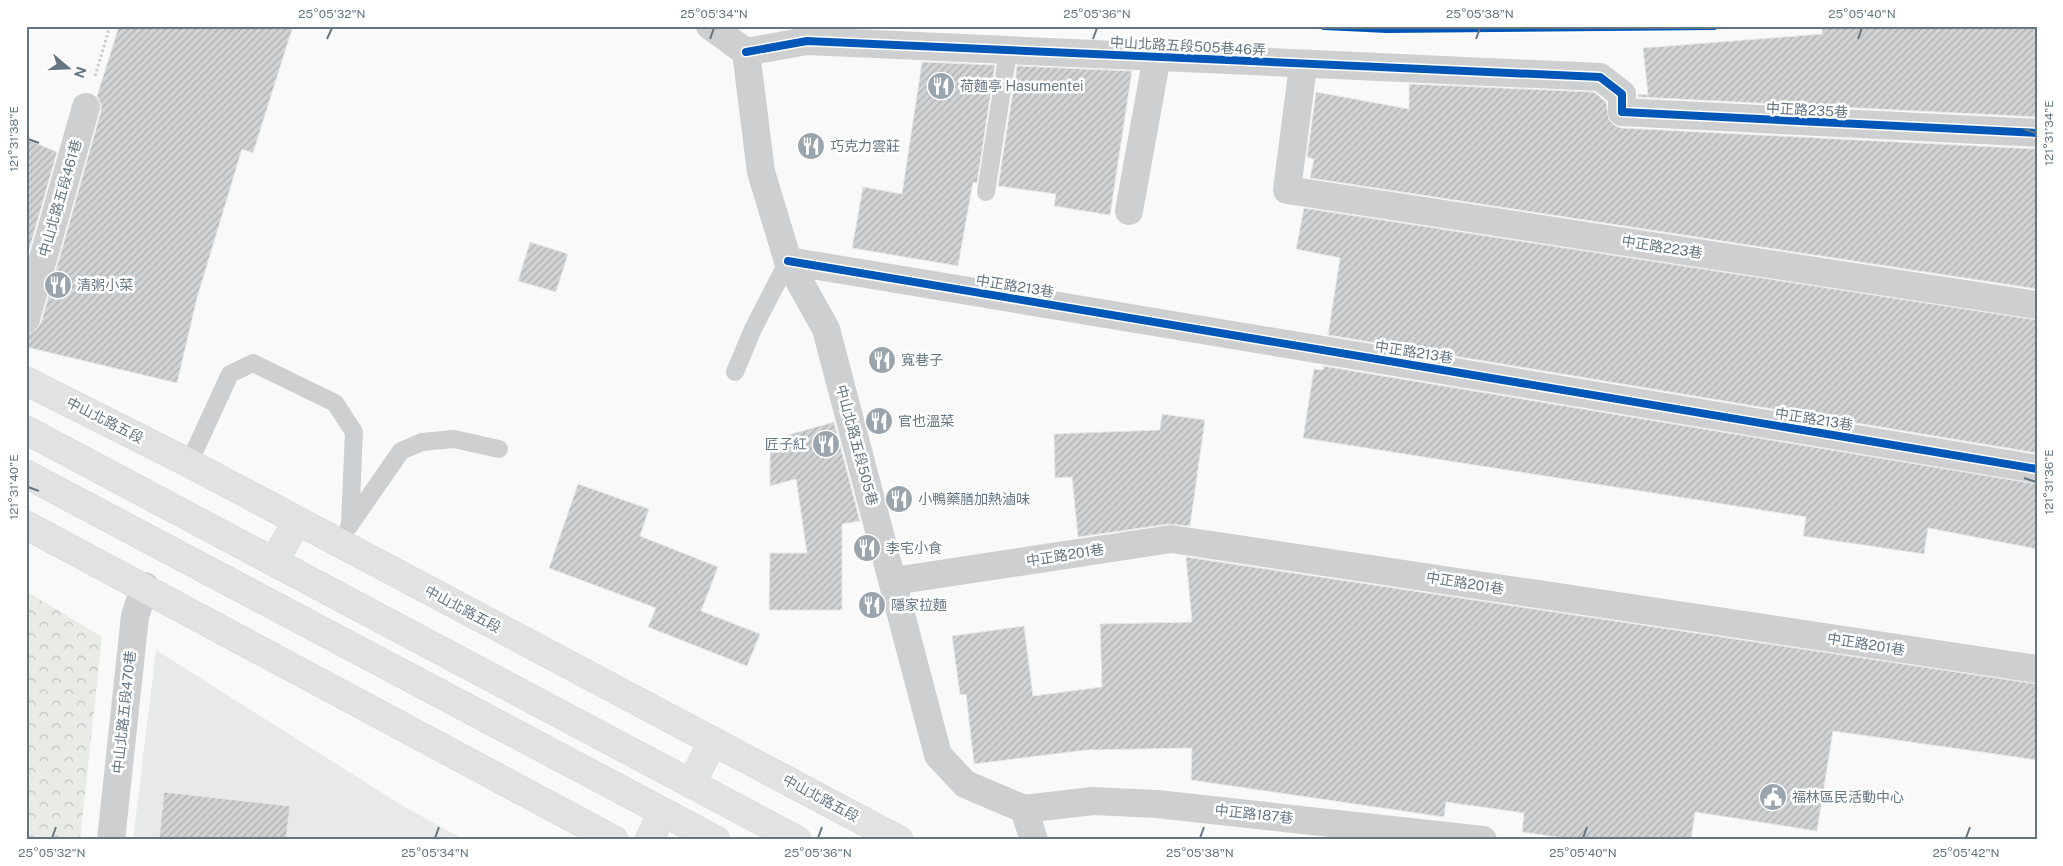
<svg xmlns="http://www.w3.org/2000/svg" width="2063" height="866" font-family="'Public Sans','Noto Sans TC',sans-serif">
	<defs>
		<pattern id="park-crowns" width="20" height="18" patternUnits="userSpaceOnUse" patternTransform="scale(1.25)"><rect width="20" height="18" fill="#e8ebe6"/><path d="M2 6a3 3 0 1 1 6 0M12 15a3 3 0 1 1 6 0" fill="none" stroke="#c0c3c0"/></pattern>
		<pattern id="building-hatch" width="6" height="6" patternUnits="userSpaceOnUse" patternTransform="scale(1.25)"><rect width="6" height="6" fill="#d0d2d3"/><path d="M-1 1l2-2M0 6l6-6M5 7l2-2" fill="none" stroke="#acafb1"/></pattern>
	</defs>
	<rect width="100%" height="100%" fill="#f9f9f9"/>
	<!-- built -->
	<path fill="#e8e9e9" d="M156,650L403,806L465,840H133Z"/>
	<!-- park -->
	<path fill="url(#park-crowns)" d="M26,591L102,637L80,840H26Z"/>
	<!-- building -->
	<g fill="url(#building-hatch)" stroke="#e8e8e8">
		<path d="M119,26H293L253,153L242,149L197,298L177,383L26,347V334L36,330L41,323L101,111V104L97,96Z"/>
		<path d="M1822,26H2037V117L1638,97V94L1648,95L1643,48L1822,34Z"/>
		<path d="M922,62L995,65L977,183L973,182L958,266L852,248L863,187L902,194Z"/>
		<path d="M1017,66L1132,71L1110,215L1054,206L1056,194L998,186Z"/>
		<path d="M1409,84L1594,92L1606,102L1609,120L1614,125L1621,128L2037,149V289L1310,178L1314,159L1307,157L1316,92L1409,109Z"/>
		<path d="M26,139L57,152L26,261Z"/>
		<path d="M1304,208L2037,320V453L1328,335L1340,258L1296,249Z"/>
		<path d="M530,242L568,254L556,292L518,281Z"/>
		<path d="M1323,366L2037,484V549L1928,528L1924,554L1803,536L1806,517L1303,438L1314,369L1323,370Z"/>
		<path d="M1162,414L1205,420L1190,526L1169,524L1078,537L1072,477L1055,478L1054,434L1160,430Z"/>
		<path d="M834,422L860,521L842,524V610H769L770,553H807L796,479L770,486V440Z"/>
		<path d="M578,484L649,509L640,536L718,567L701,611L760,634L747,666L648,627L656,608L549,568Z"/>
		<path d="M1186,557L2037,684V760L1833,731L1817,831L1695,812L1691,840H1577L1522,832L1524,813L1446,802L1444,817L1191,780L1192,748L1086,750L974,764L966,694L960,695L952,636L1024,626L1033,696L1102,687L1100,624L1192,622Z"/>
		<path d="M164,792L290,806L286,840H159Z"/>
	</g>
	<g fill="none" stroke-linecap="round" stroke-linejoin="round">
		<!-- primary casing -->
		<g stroke="#d5d6d7" stroke-width="29">
			<g id="primary">
				<path d="M26,381L189,463L899,840"/>
				<path d="M26,430L797,840"/>
				<path d="M26,474L716,840"/>
				<path d="M26,525L614,840"/>
				<path d="M274,562L297,521"/>
				<path d="M691,784L713,741"/>
				<path d="M649,840L663,812"/>
			</g>
		</g>
		<!-- path -->
		<g stroke="#cbcccd" stroke-width="3" stroke-dasharray="2.5 2.5" stroke-linecap="butt">
			<path d="M1324,26L1387,29L1714,26"/>
			<path d="M95,76L110,26"/>
		</g>
		<!-- service -->
		<g stroke="#cecfd0" stroke-width="18">
			<path d="M986,192L1008,52"/>
			<path d="M735,372L753,329L788,261"/>
			<path d="M189,463L230,374L253,363L335,403L354,432L350,524"/>
			<path d="M349,526L401,451L422,442L454,439L499,449"/>
		</g>
		<!-- minor -->
		<g stroke="#cecfd0" stroke-width="28">
			<path d="M710,26L746,52L761,172L788,261L826,329L938,755L965,784L1024,809L1034,840"/>
			<path d="M746,52L807,41L1600,77L1622,94V112L2037,133"/>
			<path d="M1303,66L1287,190L2037,305"/>
			<path d="M1129,211L1157,56"/>
			<path d="M788,261L2037,469"/>
			<path d="M26,319L86,107"/>
			<path d="M894,581L1171,539L2037,669"/>
			<path d="M1024,809L1093,801L1157,804L1483,840"/>
			<path d="M111,840L135,616L145,586"/>
		</g>
		<!-- primary -->
		<use href="#primary" stroke="#e1e2e2" stroke-width="28"/>
		<!-- cycleway casing -->
		<g stroke="#fff" stroke-width="11">
			<g id="cycleway">
				<path d="M1324,26L1387,29L1714,26"/>
				<path d="M746,52L807,41L1600,77L1622,94V112L2037,133"/>
				<path d="M788,261L2037,469"/>
			</g>
		</g>
		<!-- cycleway -->
		<use href="#cycleway" stroke="#0057b8" stroke-width="8"/>
	</g>
	<!-- ticks -->
	<path fill="none" stroke="#657683" stroke-width="2" d="M327,39L332,28M710,39L714,28M1093,39L1097,28M1476,39L1480,28M1858,39L1862,28M2024,129L2036,133M28,139L39,143M2024,478L2036,482M28,487L39,491M52,838L56,827M435,838L439,827M818,838L822,827M1200,838L1204,827M1583,838L1587,827M1966,838L1970,827"/>
	<!-- icons -->
	<defs>
		<g id="restaurant-disc" transform="scale(1.4375)"><circle r="9.5" fill="#99a4ac" stroke="#fff"/><path d="M-5-6h1v4h1v-4h1v4h1v-4h1v5L-1.5 .5V6h-2V.5L-5-1ZM5-6V6H3V1.5H1.5Q1.5-4 5-6Z" fill="#fff"/></g>
		<g id="civic-disc" transform="scale(1.4375)"><circle r="9.5" fill="#99a4ac" stroke="#fff"/><path d="M-.6-6.5H3V-4.5H.6V-3L4-1V1h2V6H-6V1h2V-1L-.6-3ZM-1.2 2.5V6h2.4V2.5Z" fill="#fff"/></g>
	</defs>
	<g fill-rule="evenodd">
		<use href="#restaurant-disc" x="941" y="86"/>
		<use href="#restaurant-disc" x="811" y="146"/>
		<use href="#restaurant-disc" x="58" y="285"/>
		<use href="#restaurant-disc" x="882" y="360"/>
		<use href="#restaurant-disc" x="879" y="421"/>
		<use href="#restaurant-disc" x="826" y="444"/>
		<use href="#restaurant-disc" x="899" y="499"/>
		<use href="#restaurant-disc" x="867" y="548"/>
		<use href="#restaurant-disc" x="872" y="605"/>
		<use href="#civic-disc" x="1773" y="797"/>
	</g>
	<g text-anchor="middle" stroke-width="5" stroke-linejoin="round" paint-order="stroke">
		<!-- street labels -->
		<g font-size="14" fill="#657683" stroke="#fff">
			<text transform="translate(1188 46) rotate(3)" y="5">中山北路五段505巷46弄</text>
			<text transform="translate(1807 110) rotate(3)" y="5">中正路235巷</text>
			<text transform="translate(60 198) rotate(-74)" y="5">中山北路五段461巷</text>
			<text transform="translate(1662 247) rotate(9)" y="5">中正路223巷</text>
			<text transform="translate(1015 286) rotate(9)" y="5">中正路213巷</text>
			<text transform="translate(1414 352) rotate(9)" y="5">中正路213巷</text>
			<text transform="translate(1814 419) rotate(9)" y="5">中正路213巷</text>
			<text transform="translate(105 420) rotate(27)" y="5">中山北路五段</text>
			<text transform="translate(857 445) rotate(75)" y="5">中山北路五段505巷</text>
			<text transform="translate(1065 555) rotate(-9)" y="5">中正路201巷</text>
			<text transform="translate(1465 583) rotate(9)" y="5">中正路201巷</text>
			<text transform="translate(463 609) rotate(28)" y="5">中山北路五段</text>
			<text transform="translate(1866 644) rotate(9)" y="5">中正路201巷</text>
			<text transform="translate(124 712) rotate(-84)" y="5">中山北路五段470巷</text>
			<text transform="translate(821 798) rotate(28)" y="5">中山北路五段</text>
			<text transform="translate(1254 814) rotate(6)" y="5">中正路187巷</text>
		</g>
		<!-- poi labels -->
		<g font-size="14" fill="#657683" stroke="#fff" text-anchor="start">
			<text x="960" y="91">荷麵亭 Hasumentei</text>
			<text x="830" y="151">巧克力雲莊</text>
			<text x="77" y="290">清粥小菜</text>
			<text x="901" y="365">寬巷子</text>
			<text x="898" y="426">官也溫菜</text>
			<text x="807" y="449" text-anchor="end">匠子紅</text>
			<text x="918" y="504">小鴨藥膳加熱滷味</text>
			<text x="886" y="553">李宅小食</text>
			<text x="891" y="610">隱家拉麵</text>
			<text x="1792" y="802">福林區民活動中心</text>
		</g>
	</g>
	<!-- border -->
	<rect width="2063" height="866" fill="none" stroke="#ffffff" stroke-width="55"/>
	<!-- north arrow -->
	<g transform="translate(68 68) rotate(109)" stroke="#ffffff" stroke-width="4" paint-order="stroke">
	<path d="M0-4L9 19L0 12L-9 19Z" fill="#657683"/>
	<text y="-8" font-size="14" font-weight="bold" text-anchor="middle" fill="#657683">N</text>
	</g>
	<rect x="28" y="28" width="2008" height="810" fill="none" stroke="#657683" stroke-width="2"/>
	<g font-size="12" text-anchor="middle" fill="#657683">
		<text x="332" y="18">25°05'32"N</text>
		<text x="714" y="18">25°05'34"N</text>
		<text x="1097" y="18">25°05'36"N</text>
		<text x="1480" y="18">25°05'38"N</text>
		<text x="1862" y="18">25°05'40"N</text>
		<text transform="translate(2049 133) rotate(-90)" y="4">121°31'34"E</text>
		<text transform="translate(14 139) rotate(-90)" y="4">121°31'38"E</text>
		<text transform="translate(2049 482) rotate(-90)" y="4">121°31'36"E</text>
		<text transform="translate(14 487) rotate(-90)" y="4">121°31'40"E</text>
		<text x="52" y="857">25°05'32"N</text>
		<text x="435" y="857">25°05'34"N</text>
		<text x="818" y="857">25°05'36"N</text>
		<text x="1200" y="857">25°05'38"N</text>
		<text x="1583" y="857">25°05'40"N</text>
		<text x="1966" y="857">25°05'42"N</text>
	</g>
</svg>
